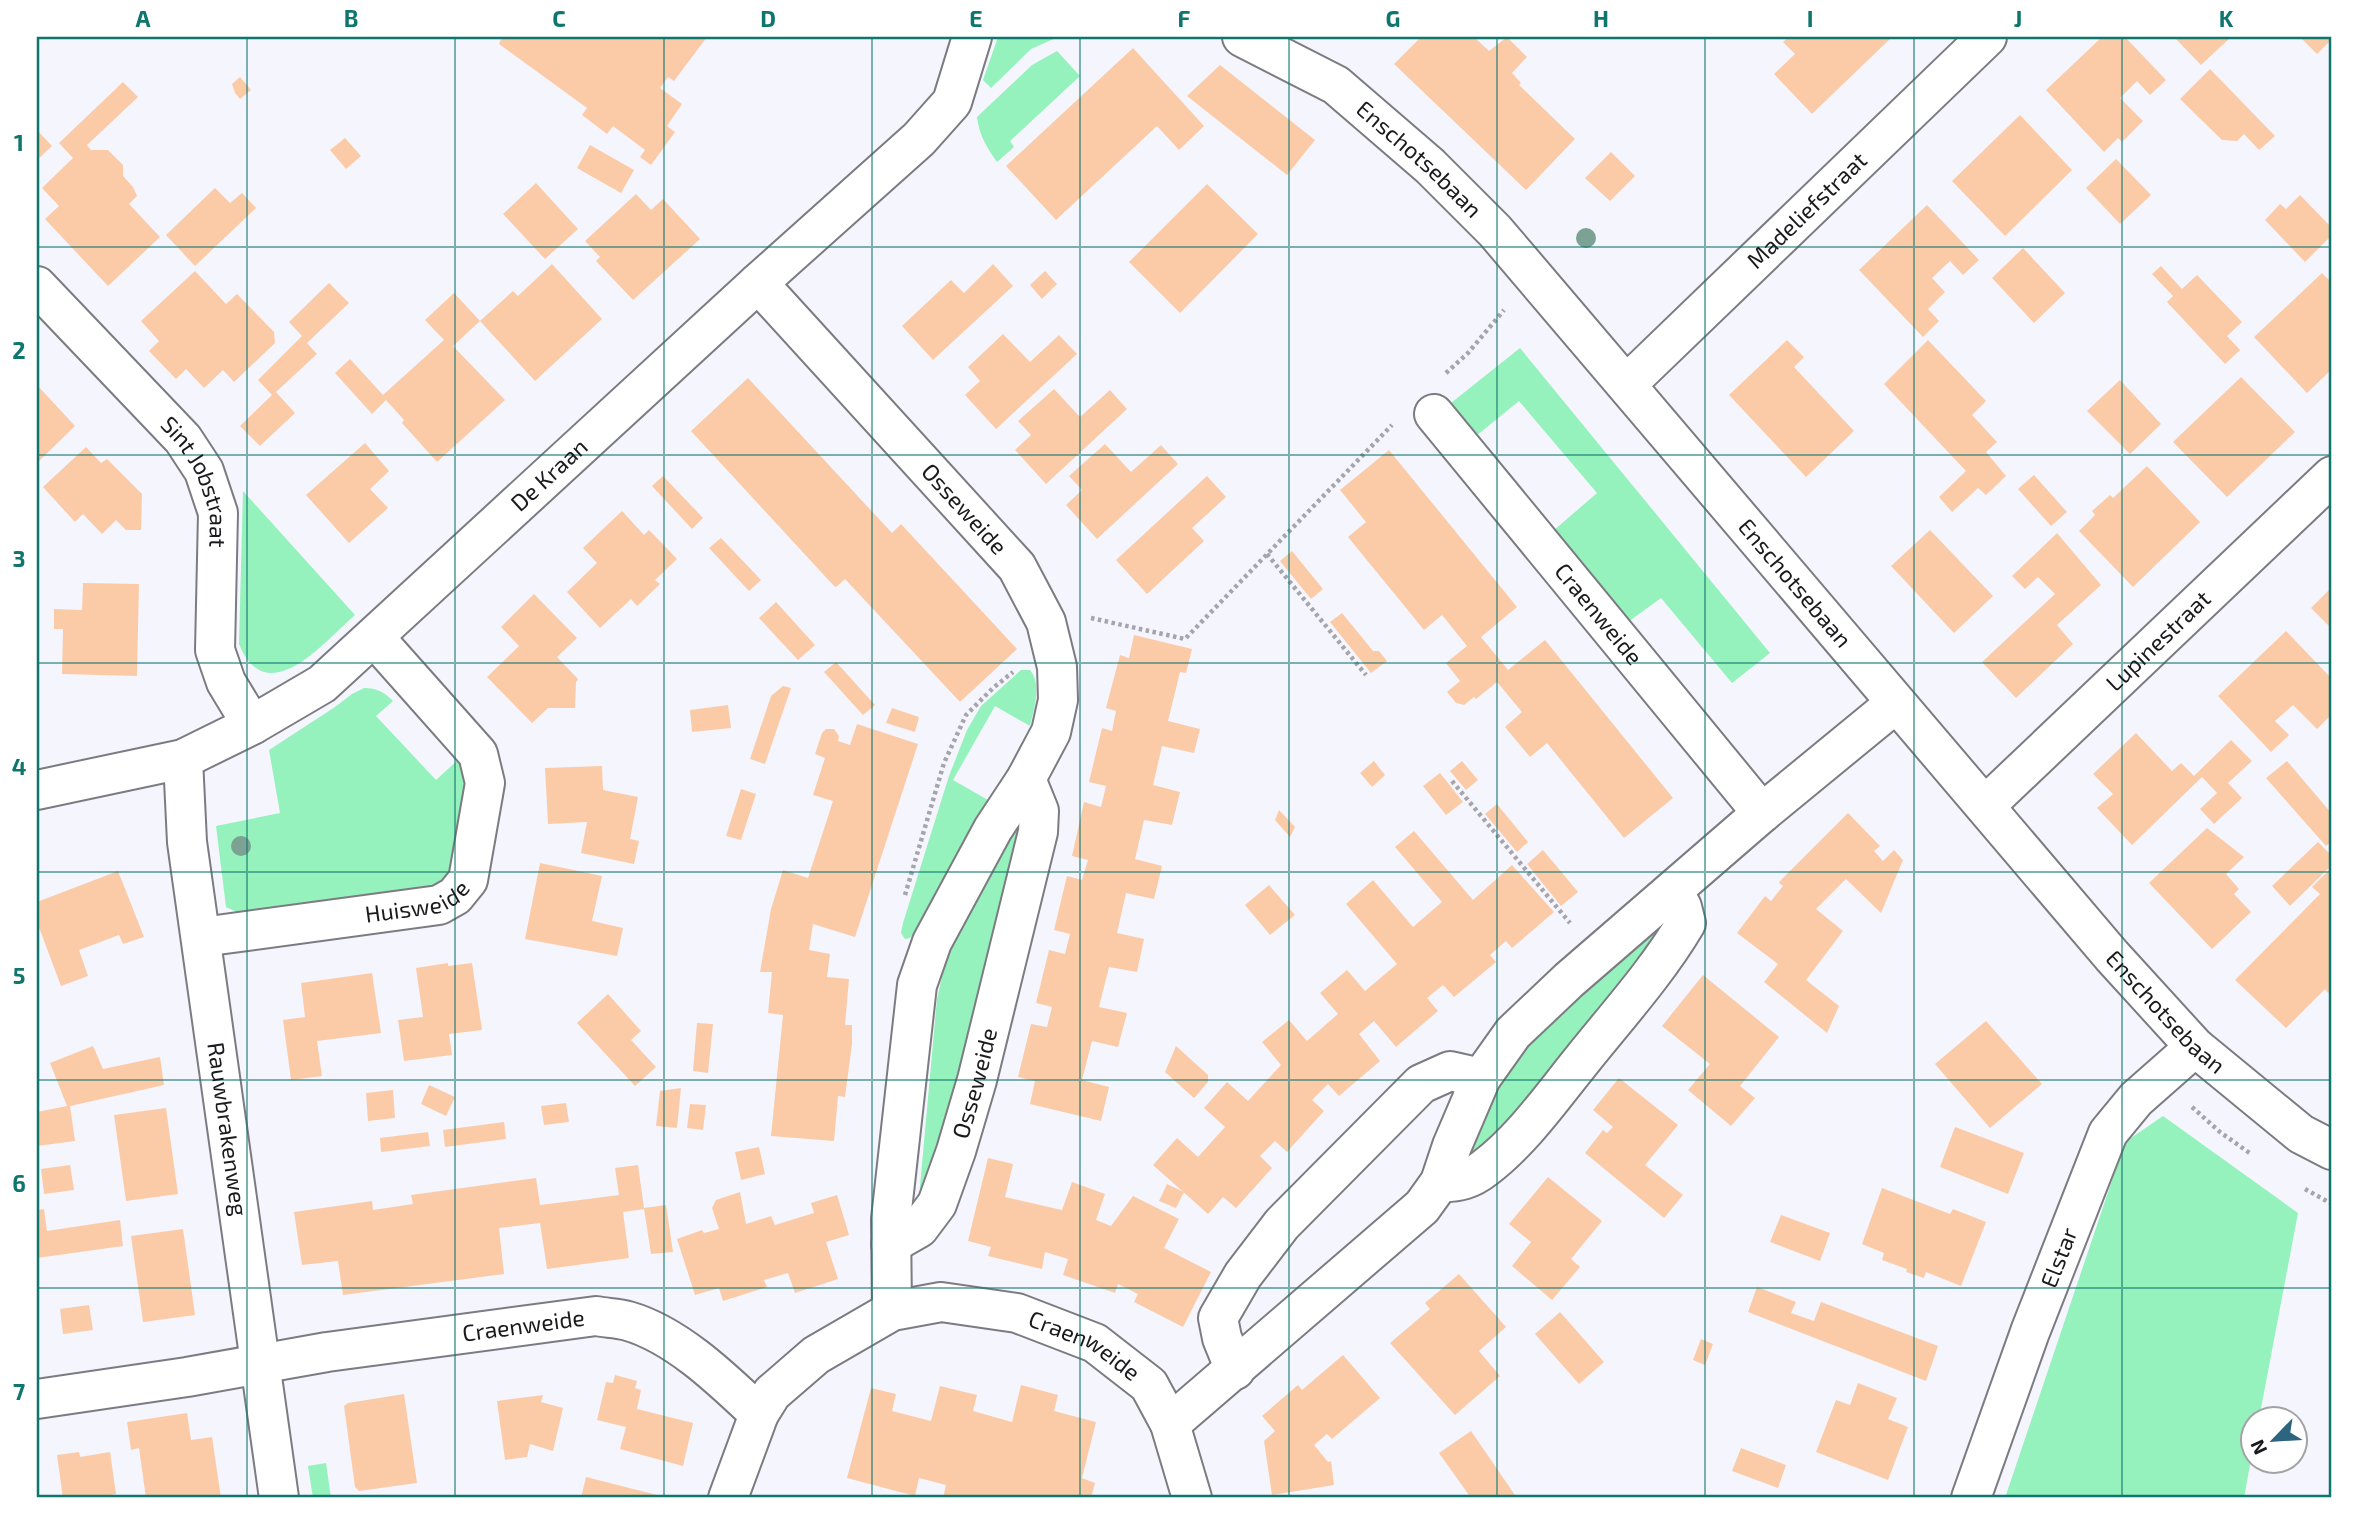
<svg xmlns="http://www.w3.org/2000/svg" width="2369" height="1535" font-family="'Exo 2',sans-serif">
	<rect width="100%" height="100%" fill="#f5f5fd"/>
	<!-- green -->
	<g fill="#95f2bc">
		<path d="M998,37H1058L1031,49L991,88L983,80Z"/>
		<path d="M1057,51L1080,76L1010,141L1014,147L997,162C987,148 979,135 977,117L1032,65Z"/>
		<path d="M1520,348L1770,653L1732,683L1661,598L1628,622L1553,531L1597,493L1519,401L1476,436L1451,403Z"/>
		<path d="M243,491L355,615C323,643 267,712 239,644Z"/>
		<path d="M1021,670H1030C1042,684 1034,709 1030,726L995,706L953,780L988,800L919,929L910,938L905,939L901,933L903,923L949,776L967,730L981,706Z"/>
		<path d="M364,688C377,688 384,692 393,701L376,716L436,780L460,758L470,782L452,868L444,885L239,913L226,907L216,826L280,813L269,750L335,707L352,694Z"/>
		<path d="M1018,824L1025,826L981,1006L918,1208L937,999L950,941Z"/>
		<path d="M1666,919L1670,929L1480,1162H1466L1483,1107L1521,1048Z"/>
		<path d="M2163,1116L2298,1213L2259,1419L2254,1420L2253,1448L2244,1498H2005L2125,1142Z"/>
		<path d="M326,1463L331,1498H313L308,1466Z"/>
	</g>
	<!-- building -->
	<g fill="#fbcba8">
		<path d="M502,37H707L674,81L668,77L660,88L682,104L667,126L675,132L651,165L640,157L645,150L613,126L607,134L582,115L587,108L499,44Z"/>
		<path d="M1421,37H1474L1489,51L1507,37L1527,57L1512,73L1521,83L1519,85L1575,139L1526,190L1394,64Z"/>
		<path d="M1789,37H1892L1812,114L1774,74L1795,54L1783,42Z"/>
		<path d="M2102,37H2125L2166,80L2150,95L2137,81L2120,98L2143,121L2122,142L2118,138L2104,152L2046,90Z"/>
		<path d="M2174,37H2231L2201,65Z"/>
		<path d="M2300,37H2332V39L2317,54Z"/>
		<path d="M1133,48L1204,126L1179,150L1157,126L1056,220L1006,166Z"/>
		<path d="M1220,65L1315,140L1287,175L1187,96Z"/>
		<path d="M2210,69L2275,136L2259,150L2244,134L2237,141L2222,140L2180,99Z"/>
		<path d="M240,77L251,90L240,99L235,93L232,84Z"/>
		<path d="M123,82L138,97L87,145L91,150H108L123,165V176L133,187L137,196L129,204L160,237L108,286L45,219L59,206L42,188L73,158L59,143Z"/>
		<path d="M2020,115L2072,170L2005,236L1952,181Z"/>
		<path d="M37,130L52,146L37,160Z"/>
		<path d="M345,138L361,156L346,169L330,150Z"/>
		<path d="M590,145L634,170L621,193L577,168Z"/>
		<path d="M1611,152L1635,176L1610,201L1585,178Z"/>
		<path d="M2116,159L2151,195L2120,224L2086,188Z"/>
		<path d="M536,183L578,229L545,259L503,214Z"/>
		<path d="M1207,184L1258,234L1180,313L1129,262Z"/>
		<path d="M215,188L230,203L242,193L256,208L195,266L166,235Z"/>
		<path d="M636,194L651,210L663,199L700,239L633,300L596,261L600,257L585,241Z"/>
		<path d="M2300,195L2332,228V235L2305,262L2265,220L2280,204L2286,209Z"/>
		<path d="M1927,205L1979,260L1963,275L1950,261L1932,278L1945,292L1928,309L1939,321L1923,337L1859,270Z"/>
		<path d="M2023,248L2065,293L2034,323L1992,278Z"/>
		<path d="M552,264L602,319L535,381L480,321L513,291L518,296Z"/>
		<path d="M993,264L1013,286L933,360L902,326L951,280L964,293Z"/>
		<path d="M2161,266L2182,289L2197,275L2242,322L2227,336L2240,350L2225,364L2167,302L2173,296L2152,274Z"/>
		<path d="M195,271L226,304L237,294L274,332L275,343L234,382L223,370L204,388L186,369L176,379L149,351L159,341L141,321Z"/>
		<path d="M1045,271L1057,284L1042,299L1030,285Z"/>
		<path d="M2322,273L2332,283V369L2307,393L2254,337Z"/>
		<path d="M329,283L349,303L307,343L317,354L276,392L295,413L260,446L240,426L272,395L258,380L302,336L289,322Z"/>
		<path d="M454,293L480,321L453,346L505,400L437,462L402,423L404,420L386,400L372,414L335,373L350,359L383,395L444,340L425,320Z"/>
		<path d="M1003,334L1030,362L1059,335L1077,354L996,429L965,395L980,381L968,367Z"/>
		<path d="M1787,340L1804,357L1794,367L1854,431L1806,477L1729,395Z"/>
		<path d="M1928,340L1986,401L1972,415L1997,442L1986,452L2006,476L1986,495L1978,488L1952,512L1939,497L1966,471L1884,384Z"/>
		<path d="M2241,377L2295,432L2227,497L2173,442Z"/>
		<path d="M748,378L892,533L901,524L1017,649L960,702L845,579L836,587L834,586L691,431Z"/>
		<path d="M2120,380L2161,424L2130,454L2087,411Z"/>
		<path d="M37,385L75,426L37,463Z"/>
		<path d="M1054,389L1080,417L1110,390L1127,409L1046,484L1015,450L1031,435L1018,421Z"/>
		<path d="M365,443L389,471L370,489L388,508L349,543L306,495Z"/>
		<path d="M1105,444L1131,472L1161,445L1178,464L1097,539L1066,505L1082,490L1069,476Z"/>
		<path d="M86,447L101,463L107,459L142,494L141,530H126L116,520L102,534L83,514L75,522L43,487Z"/>
		<path d="M1389,450L1517,607L1481,637L1508,670L1545,640L1673,798L1624,838L1547,743L1530,757L1505,727L1522,712L1497,682L1476,699L1474,697L1464,705L1456,703L1447,692L1460,681L1446,663L1467,646L1442,615L1424,630L1348,537L1366,522L1340,490Z"/>
		<path d="M2147,466L2200,522L2133,587L2079,531L2095,515L2092,511L2110,495L2113,498Z"/>
		<path d="M2034,475L2067,512L2051,526L2018,489Z"/>
		<path d="M663,476L703,518L692,529L652,486Z"/>
		<path d="M1207,476L1226,497L1192,528L1204,541L1147,594L1116,560Z"/>
		<path d="M622,511L644,535L649,530L677,559L655,580L660,584L637,606L631,599L600,628L567,592L597,563L583,548Z"/>
		<path d="M1930,530L1993,596L1954,633L1891,566Z"/>
		<path d="M2057,533L2101,585L2057,625L2073,644L2016,698L1982,662L2055,594L2038,577L2025,589L2012,576Z"/>
		<path d="M721,538L761,580L749,591L709,548Z"/>
		<path d="M1292,551L1323,589L1311,599L1280,561Z"/>
		<path d="M83,583L139,584L137,676L62,674L63,629H54V609L82,610Z"/>
		<path d="M2332,587V629L2311,608Z"/>
		<path d="M534,594L577,638L557,657L578,679L576,682L575,708H548L532,723L487,677L519,646L501,627Z"/>
		<path d="M776,602L815,645L798,660L759,618Z"/>
		<path d="M1342,613L1373,651H1379L1387,661L1371,673L1330,622Z"/>
		<path d="M2286,631L2332,679V714L2317,729L2293,705L2275,721L2289,735L2271,752L2218,696Z"/>
		<path d="M1134,635L1192,649L1186,673L1180,672L1168,721L1200,729L1194,753L1162,746L1153,785L1180,792L1172,825L1144,820L1135,859L1162,866L1154,899L1126,893L1117,933L1144,939L1137,972L1109,967L1099,1007L1127,1013L1118,1047L1092,1041L1082,1080L1109,1087L1101,1121L1030,1104L1035,1081L1018,1077L1031,1024L1047,1027L1052,1007L1036,1003L1049,950L1065,954L1070,934L1054,930L1067,876L1082,880L1088,860L1072,856L1084,802L1101,807L1106,786L1089,782L1102,728L1112,731L1116,711L1106,708L1120,655L1129,658Z"/>
		<path d="M836,662L875,705L863,715L824,672Z"/>
		<path d="M783,686L791,688L765,764L750,759L771,696Z"/>
		<path d="M728,705L731,728L692,732L690,710Z"/>
		<path d="M892,708L919,717L915,732L886,723Z"/>
		<path d="M857,724L918,744L855,937L813,924L809,950L830,954L827,977L849,979L845,1025H852V1044L845,1097L838,1096L834,1141L771,1136L783,1015L768,1013L772,972H760L771,909L783,870L808,878L833,801L813,795L825,758L815,754L822,733L826,729H834L839,736L838,741L850,745Z"/>
		<path d="M2136,733L2172,771L2181,763L2194,776L2231,740L2252,761L2228,783L2242,798L2214,824L2200,809L2217,793L2202,777L2132,845L2097,808L2113,794L2093,774Z"/>
		<path d="M1374,761L1385,775L1372,787L1360,773Z"/>
		<path d="M1462,761L1478,780L1466,790L1450,771Z"/>
		<path d="M2287,761L2332,814V841L2326,846L2266,778Z"/>
		<path d="M602,766L603,790L638,797L630,839L639,841L634,864L581,853L587,822L548,824L545,768Z"/>
		<path d="M1440,773L1463,802L1446,815L1423,786Z"/>
		<path d="M741,789L756,794L741,840L726,836Z"/>
		<path d="M1497,804L1528,842L1517,852L1485,814Z"/>
		<path d="M1279,810L1295,827L1290,837L1275,820Z"/>
		<path d="M1848,813L1880,846L1874,851L1883,861L1894,850L1903,860L1881,913L1846,879L1816,909L1843,931L1806,980L1839,1006L1827,1033L1764,982L1778,964L1737,933L1765,896L1771,901L1783,886L1779,883L1780,881Z"/>
		<path d="M2207,828L2244,857L2226,874L2239,889L2234,894L2251,912L2212,949L2149,883Z"/>
		<path d="M1414,831L1473,900L1512,865L1554,912L1512,948L1506,941L1490,955L1496,962L1454,997L1443,985L1427,998L1438,1011L1396,1047L1374,1021L1359,1034L1380,1061L1339,1096L1328,1084L1312,1100L1324,1111L1287,1152L1275,1141L1260,1156L1272,1168L1236,1208L1223,1197L1208,1214L1153,1165L1177,1138L1198,1157L1225,1127L1204,1108L1227,1082L1248,1101L1281,1065L1262,1042L1289,1020L1307,1041L1338,1014L1320,993L1347,970L1365,991L1397,964L1346,904L1373,880L1413,927L1442,902L1395,847Z"/>
		<path d="M2318,842L2332,856V865L2290,906L2272,886Z"/>
		<path d="M1543,850L1578,892L1561,906L1527,864Z"/>
		<path d="M540,863L602,876L592,921L623,928L617,956L525,939Z"/>
		<path d="M2332,867V989L2328,993L2325,989L2286,1028L2235,980L2320,894L2312,887Z"/>
		<path d="M118,871L144,937L123,944L119,935L79,950L88,976L61,986L37,922V902Z"/>
		<path d="M1269,885L1295,915L1270,935L1245,905Z"/>
		<path d="M448,963V966L472,963L482,1030L449,1034L452,1055L404,1061L398,1020L423,1017L416,968Z"/>
		<path d="M372,973L381,1033L317,1041L322,1076L291,1080L283,1020L305,1017L301,983Z"/>
		<path d="M1703,975L1779,1037L1740,1086L1755,1098L1731,1126L1688,1090L1710,1064L1662,1026Z"/>
		<path d="M608,994L641,1031L631,1040L656,1067L635,1086L577,1023Z"/>
		<path d="M1986,1021L2042,1084L1990,1128L1935,1064Z"/>
		<path d="M697,1023L713,1024L708,1073L693,1071Z"/>
		<path d="M93,1046L103,1069L160,1057L164,1085L70,1106L75,1141L37,1146V1112L67,1106L50,1063Z"/>
		<path d="M1176,1046L1208,1075V1082L1194,1098L1165,1072Z"/>
		<path d="M1619,1078L1678,1125L1645,1165L1683,1195L1664,1218L1585,1153L1603,1130L1607,1133L1613,1127L1593,1110Z"/>
		<path d="M429,1085L455,1097L446,1116L421,1104Z"/>
		<path d="M681,1088L677,1128L656,1126L660,1091Z"/>
		<path d="M393,1090L395,1118L368,1121L366,1093Z"/>
		<path d="M566,1103L569,1122L544,1125L541,1106Z"/>
		<path d="M690,1104L706,1105L703,1130L687,1128Z"/>
		<path d="M166,1108L178,1194L126,1201L114,1115Z"/>
		<path d="M504,1122L506,1139L445,1147L443,1130Z"/>
		<path d="M1955,1127L2024,1153L2008,1194L1940,1167Z"/>
		<path d="M428,1132L430,1146L381,1152L380,1138Z"/>
		<path d="M759,1147L765,1174L741,1180L735,1152Z"/>
		<path d="M988,1158L1013,1164L1005,1197L1062,1210L1072,1182L1105,1194L1096,1220L1111,1226L1133,1196L1179,1219L1164,1248L1211,1272L1183,1327L1134,1302L1138,1294L1118,1284L1115,1293L1063,1275L1068,1259L1045,1252L1042,1269L988,1256L991,1247L968,1241Z"/>
		<path d="M70,1165L74,1190L44,1194L41,1169Z"/>
		<path d="M638,1165L644,1208L666,1205L673,1252L651,1254L644,1209L623,1212L629,1258L547,1269L540,1223L499,1228L504,1274L343,1295L338,1261L302,1265L294,1212L372,1201L373,1210L413,1204L411,1195L536,1178L540,1205L580,1200L619,1195L615,1168Z"/>
		<path d="M1548,1177L1602,1221L1571,1259L1580,1267L1552,1300L1512,1266L1531,1242L1509,1224Z"/>
		<path d="M1167,1184L1184,1192L1176,1208L1159,1201Z"/>
		<path d="M1882,1188L1950,1214L1953,1209L1986,1222L1961,1286L1926,1272L1924,1278L1906,1272L1907,1269L1882,1260L1884,1253L1862,1244Z"/>
		<path d="M740,1192L746,1224L771,1216L775,1225L814,1213L811,1203L837,1195L849,1235L826,1242L838,1279L795,1293L788,1273L764,1280L767,1287L723,1301L719,1288L695,1295L677,1239L702,1230L704,1233L719,1229L712,1208L716,1200Z"/>
		<path d="M44,1209L47,1231L120,1220L123,1246L37,1258V1210Z"/>
		<path d="M1781,1215L1830,1233L1820,1261L1770,1242Z"/>
		<path d="M183,1229L195,1315L143,1322L131,1236Z"/>
		<path d="M1459,1274L1506,1327L1479,1351L1500,1376L1455,1415L1390,1343L1430,1309L1425,1303Z"/>
		<path d="M1757,1287L1796,1302L1791,1313L1814,1321L1821,1302L1938,1346L1926,1381L1748,1312Z"/>
		<path d="M89,1305L93,1330L63,1334L60,1309Z"/>
		<path d="M1560,1312L1604,1362L1579,1384L1535,1334Z"/>
		<path d="M1701,1339L1713,1344L1705,1365L1693,1360Z"/>
		<path d="M1343,1355L1380,1398L1332,1439L1327,1434L1314,1445L1328,1462L1331,1461L1334,1485L1272,1495L1264,1441L1275,1431L1262,1416L1298,1385L1302,1390Z"/>
		<path d="M615,1375L637,1381L635,1388L641,1390L637,1409L693,1423L683,1466L620,1449L626,1427L597,1420L606,1382L613,1383Z"/>
		<path d="M1858,1383L1897,1398L1888,1419L1908,1427L1888,1480L1816,1452L1836,1400L1850,1405Z"/>
		<path d="M1021,1385L1058,1395L1054,1411L1096,1422L1082,1478L1095,1483L1091,1498H943L946,1485L919,1478L915,1496L847,1478L871,1388L896,1394L892,1411L931,1421L940,1386L977,1395L973,1411L1012,1422Z"/>
		<path d="M404,1394L417,1483L359,1491L355,1487L344,1406L348,1403Z"/>
		<path d="M543,1395L541,1402L563,1408L553,1451L530,1444L527,1457L505,1460L497,1401Z"/>
		<path d="M187,1413L191,1440L212,1437L221,1498H146L139,1448L131,1450L127,1422Z"/>
		<path d="M1471,1431L1517,1498H1471L1439,1453Z"/>
		<path d="M1741,1448L1786,1465L1778,1488L1732,1471Z"/>
		<path d="M79,1452L80,1457L110,1452L116,1494L92,1498H63L57,1455Z"/>
		<path d="M586,1477L665,1497V1498H581Z"/>
	</g>
	<g fill="none" stroke-linecap="round" stroke-linejoin="round">
		<!-- minor casing -->
		<g stroke="#7c7b82" stroke-width="42">
			<g id="minor">
				<path id="s1" d="M1242,37L1336,85L1430,166L1495,231L2112,956L2195,1047L2301,1134L2332,1150"/>
				<path id="s2" d="M758,283L1017,567L1046,622L1057,667L1058,700L1051,732L1026,779L993,829L932,942L917,985L891,1219L892,1311"/>
				<path id="s3" d="M37,286L183,439L204,471L218,513L215,650L226,682L252,725"/>
				<path id="s4" d="M1627,384L1987,37"/>
				<path id="s5" d="M1434,414L1762,813"/>
				<path id="s6" d="M183,759L187,842L279,1498"/>
				<path id="s7" d="M37,790L183,759L252,725L322,684L758,283L919,139L952,102L972,37"/>
				<path id="s8" d="M1986,805L2332,476"/>
				<path id="s9" d="M202,937L439,905L455,896L468,880L485,783L478,754L374,637"/>
				<path d="M1440,1182C1458,1183 1471,1179 1485,1168C1523,1139 1552,1097 1582,1060C1618,1015 1657,972 1686,923L1682,907L1673,891"/>
				<path id="s10" d="M891,1244L919,1228L937,1204L956,1151L977,1080L1038,832L1039,811L1026,779"/>
				<path d="M1235,1370L1222,1338L1218,1318L1243,1275L1282,1224L1421,1084L1450,1071L1481,1078"/>
				<path id="s11" d="M37,1399L187,1377L327,1352L596,1316C606,1318 618,1318 628,1321C677,1335 723,1380 759,1414"/>
				<path d="M1170,1424L1422,1207L1440,1182L1452,1146L1481,1078L1513,1033L1569,980L1762,813L1896,703"/>
				<path id="s12" d="M728,1498L759,1414L772,1393L816,1355L892,1311L941,1302L1017,1313L1095,1343L1149,1385L1170,1424L1192,1498"/>
				<path id="s13" d="M1971,1498L2030,1332L2108,1133L2136,1099L2195,1047"/>
			</g>
		</g>
		<!-- path -->
		<g stroke="#a5a5ab" stroke-width="4.5" stroke-dasharray="3.5 3.5" stroke-linecap="butt">
			<path d="M1446,373L1468,353L1504,310"/>
			<path d="M1267,554L1366,675"/>
			<path d="M1091,618L1185,639L1392,425"/>
			<path d="M1452,781L1570,923"/>
			<path d="M905,895L944,763L966,715L993,688L1013,672"/>
			<path d="M2192,1107L2220,1132L2251,1154"/>
			<path d="M2305,1189L2332,1204"/>
		</g>
		<!-- minor -->
		<use href="#minor" stroke="#fff" stroke-width="38"/>
	</g>
	<!-- trees -->
	<g fill="#7ba293">
		<circle cx="1586" cy="238" r="10"/>
		<circle cx="241" cy="846" r="10"/>
	</g>
	<!-- grid -->
	<path fill="none" stroke="#0f766e" stroke-width="2" stroke-opacity="0.55" d="M247,37V1498M455,37V1498M664,37V1498M872,37V1498M1080,37V1498M1289,37V1498M1497,37V1498M1705,37V1498M1914,37V1498M2122,37V1498M37,247H2332M37,455H2332M37,663H2332M37,872H2332M37,1080H2332M37,1288H2332"/>
	<g text-anchor="middle" stroke-width="5" stroke-linejoin="round" paint-order="stroke">
		<!-- street labels -->
		<g font-size="23" fill="#1a1a1d" stroke="#fff">
			<text dy="8" stroke="none"><textPath href="#s1" startOffset="217">Enschotsebaan</textPath></text>
			<text dy="8" stroke="none"><textPath href="#s4" startOffset="250">Madeliefstraat</textPath></text>
			<text dy="8" stroke="none"><textPath href="#s7" startOffset="616">De Kraan</textPath></text>
			<text dy="8" stroke="none"><textPath href="#s3" startOffset="257">Sint Jobstraat</textPath></text>
			<text dy="8" stroke="none"><textPath href="#s2" startOffset="306">Osseweide</textPath></text>
			<text dy="8" stroke="none"><textPath href="#s1" startOffset="784">Enschotsebaan</textPath></text>
			<text dy="8" stroke="none"><textPath href="#s5" startOffset="259">Craenweide</textPath></text>
			<text dy="8" stroke="none"><textPath href="#s8" startOffset="238">Lupinestraat</textPath></text>
			<text dy="8" stroke="none"><textPath href="#s9" startOffset="219">Huisweide</textPath></text>
			<text dy="8" stroke="none"><textPath href="#s1" startOffset="1351">Enschotsebaan</textPath></text>
			<text dy="8" stroke="none"><textPath href="#s10" startOffset="189">Osseweide</textPath></text>
			<text dy="8" stroke="none"><textPath href="#s6" startOffset="373">Rauwbrakenweg</textPath></text>
			<text dy="8" stroke="none"><textPath href="#s13" startOffset="256">Elstar</textPath></text>
			<text dy="8" stroke="none"><textPath href="#s11" startOffset="492">Craenweide</textPath></text>
			<text dy="8" stroke="none"><textPath href="#s12" startOffset="462">Craenweide</textPath></text>
		</g>
	</g>
	<!-- border -->
	<rect width="2369" height="1535" fill="none" stroke="#ffffff" stroke-width="77"/>
	<!-- north arrow -->
	<g transform="translate(2274 1440) rotate(245)"><circle r="33" fill="#ffffff" stroke="#a3a3a5" stroke-width="2"/>
	<path d="M0-5L12 26L0 18L-12 26Z" fill="#2d647f"/>
	<text y="-10" font-size="19" font-weight="bold" text-anchor="middle" fill="#1a1a1d">N</text>
	</g>
	<rect x="38" y="38" width="2292" height="1458" fill="none" stroke="#0f766e" stroke-width="2.5"/>
	<g font-size="23" text-anchor="middle" font-weight="bold" fill="#0f766e">
		<text x="143" y="27">A</text>
		<text x="351" y="27">B</text>
		<text x="559" y="27">C</text>
		<text x="768" y="27">D</text>
		<text x="976" y="27">E</text>
		<text x="1184" y="27">F</text>
		<text x="1393" y="27">G</text>
		<text x="1601" y="27">H</text>
		<text x="1810" y="27">I</text>
		<text x="2018" y="27">J</text>
		<text x="2226" y="27">K</text>
		<text x="19" y="151">1</text>
		<text x="19" y="359">2</text>
		<text x="19" y="567">3</text>
		<text x="19" y="775">4</text>
		<text x="19" y="984">5</text>
		<text x="19" y="1192">6</text>
		<text x="19" y="1400">7</text>
	</g>
</svg>
